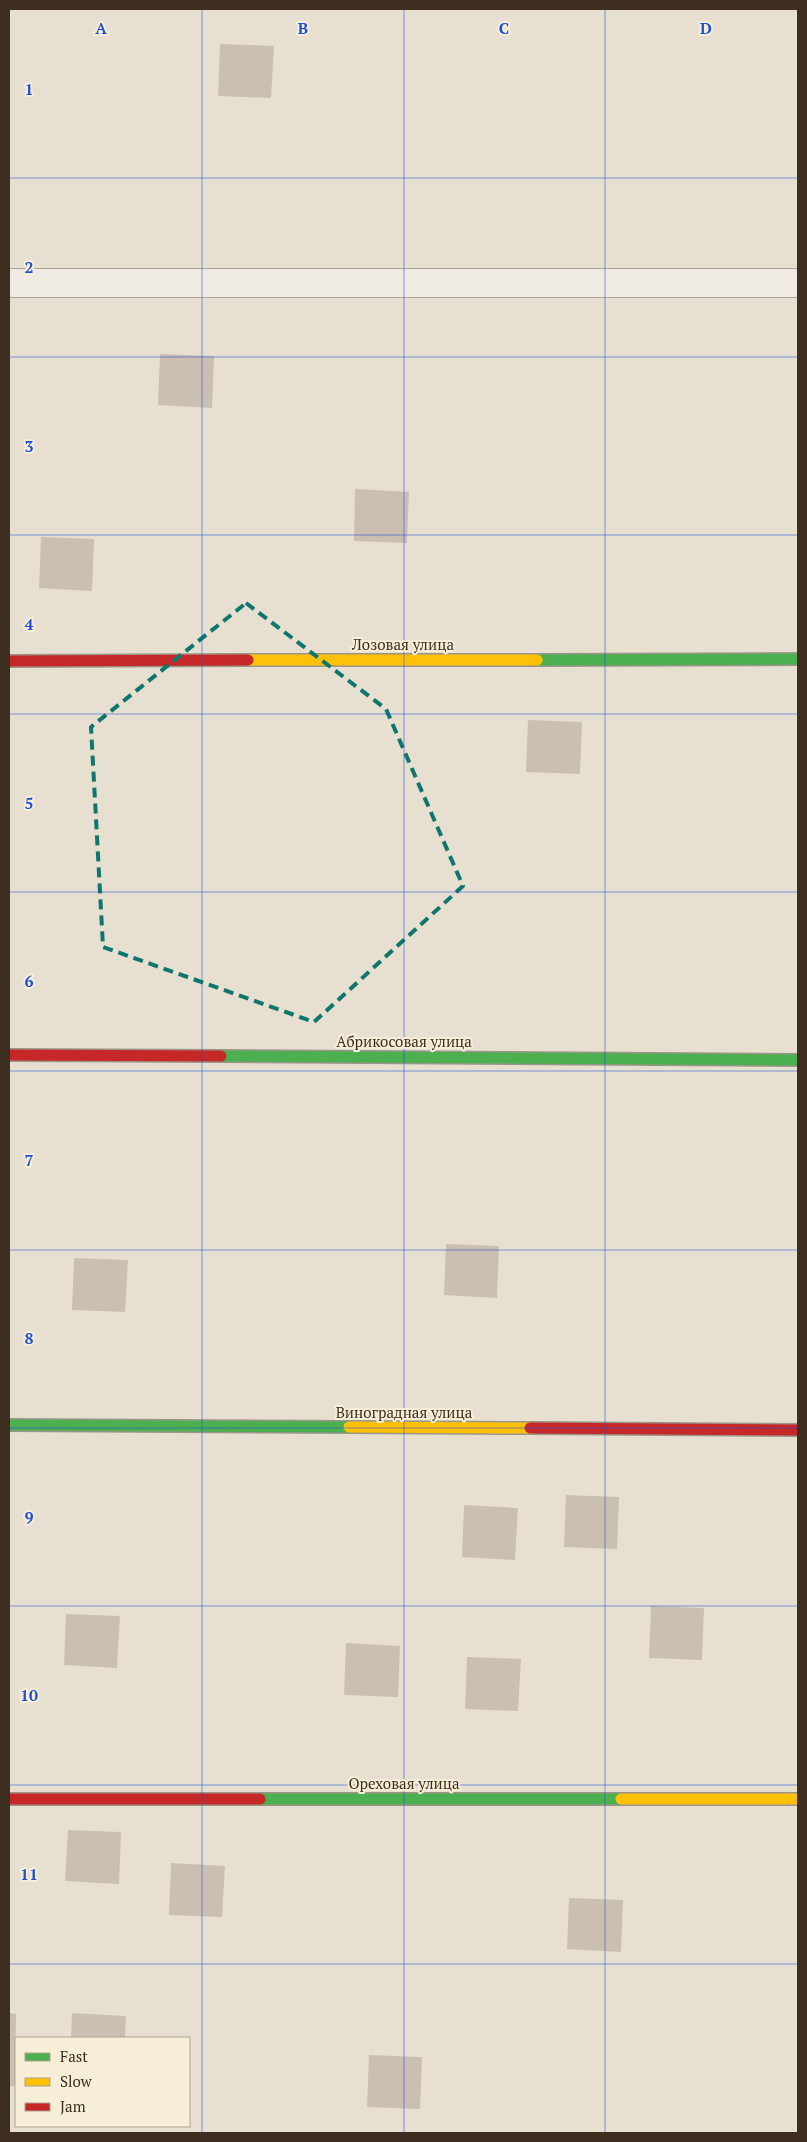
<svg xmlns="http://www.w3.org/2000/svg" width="807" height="2142" font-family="'PT Serif',serif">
	<rect width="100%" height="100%" fill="#e7e0d1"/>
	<!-- building -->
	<g fill="#cbbfb2">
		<path d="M220,44L274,46L271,98L218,96Z"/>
		<path d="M160,354L214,356L212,408L158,405Z"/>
		<path d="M355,489L409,492L407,543L354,541Z"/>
		<path d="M41,537L94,539L92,591L39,588Z"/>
		<path d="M528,720L582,722L580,774L526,772Z"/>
		<path d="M446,1244L499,1246L497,1298L444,1295Z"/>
		<path d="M74,1258L128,1260L125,1312L72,1310Z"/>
		<path d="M566,1495L619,1497L617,1549L564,1547Z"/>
		<path d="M464,1505L518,1508L515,1560L462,1557Z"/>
		<path d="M651,1606L704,1608L702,1660L649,1658Z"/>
		<path d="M66,1614L120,1616L117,1668L64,1665Z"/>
		<path d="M346,1643L400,1646L398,1697L344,1695Z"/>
		<path d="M467,1657L521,1659L518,1711L465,1709Z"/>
		<path d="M68,1830L121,1832L119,1884L65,1881Z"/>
		<path d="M171,1863L225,1866L222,1917L169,1915Z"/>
		<path d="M569,1898L623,1900L621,1952L567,1949Z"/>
		<path d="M9,2013L16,2014L15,2086H9Z"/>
		<path d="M72,2013L126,2016L125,2038H71Z"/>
		<path d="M369,2055L422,2057L420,2109L367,2107Z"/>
	</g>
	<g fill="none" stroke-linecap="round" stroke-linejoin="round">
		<!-- street casing -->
		<g stroke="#ada599" stroke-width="30">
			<path id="street" d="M9,283H798"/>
		</g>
		<!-- fast casing -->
		<g stroke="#9c958a" stroke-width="14">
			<g id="fast">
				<path d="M537,660L798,659"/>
				<path d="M221,1056L798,1060"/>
				<path d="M9,1425L349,1427"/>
				<path d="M260,1799H621"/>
			</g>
		</g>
		<!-- slow casing -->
		<g stroke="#9c958a" stroke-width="14">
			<g id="slow">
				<path d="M248,660H537"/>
				<path d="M349,1427L530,1428"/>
				<path d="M621,1799H798"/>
			</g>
		</g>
		<!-- jam casing -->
		<g stroke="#9c958a" stroke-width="14">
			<g id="jam">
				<path d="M9,661L248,660"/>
				<path d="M9,1055L221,1056"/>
				<path d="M530,1428L798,1430"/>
				<path d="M9,1799H260"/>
			</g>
		</g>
		<!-- street -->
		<use href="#street" stroke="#efebe3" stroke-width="28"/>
		<!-- fast -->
		<use href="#fast" stroke="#4caf50" stroke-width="11"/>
		<!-- slow -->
		<use href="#slow" stroke="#ffc107" stroke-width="11"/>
		<!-- jam -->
		<use href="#jam" stroke="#c62828" stroke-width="11"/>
	</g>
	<!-- marked area -->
	<path fill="none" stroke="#0f766e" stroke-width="4" stroke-dasharray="10 6" stroke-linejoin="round" d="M246,603L386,709L463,886L314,1022L103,947L91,727Z"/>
	<!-- grid -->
	<path fill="none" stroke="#1d4ed8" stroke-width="1" stroke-opacity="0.55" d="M202,9V2133M404,9V2133M605,9V2133M9,178H798M9,357H798M9,535H798M9,714H798M9,892H798M9,1071H798M9,1250H798M9,1428H798M9,1606H798M9,1785H798M9,1964H798"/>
	<g text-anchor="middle" stroke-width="4" stroke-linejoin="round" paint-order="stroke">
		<!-- street labels -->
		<g font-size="15" fill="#3d2e20" stroke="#f7eed8">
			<text x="403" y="650">Лозовая улица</text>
			<text x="404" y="1047">Абрикосовая улица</text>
			<text x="404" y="1418">Виноградная улица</text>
			<text x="404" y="1789">Ореховая улица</text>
		</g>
	</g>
	<g font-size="16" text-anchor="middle" font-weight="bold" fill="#1d4ed8" stroke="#f7eed8" stroke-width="4" stroke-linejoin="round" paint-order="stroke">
		<text x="101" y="34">A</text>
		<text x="303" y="34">B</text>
		<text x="504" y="34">C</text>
		<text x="706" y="34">D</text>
		<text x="29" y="95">1</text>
		<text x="29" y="273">2</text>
		<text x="29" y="452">3</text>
		<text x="29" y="630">4</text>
		<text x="29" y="809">5</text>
		<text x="29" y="987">6</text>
		<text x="29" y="1166">7</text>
		<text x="29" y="1344">8</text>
		<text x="29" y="1523">9</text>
		<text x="29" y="1701">10</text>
		<text x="29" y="1880">11</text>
	</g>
	<!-- border -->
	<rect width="807" height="2142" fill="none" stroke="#3d2e20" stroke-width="20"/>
	<!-- legend -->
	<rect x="15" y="2037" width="175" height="90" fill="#f7eed8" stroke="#ada18e"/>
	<rect x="25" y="2053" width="25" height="8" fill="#4caf50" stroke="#ada18e"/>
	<text x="60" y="2062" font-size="15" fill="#3d2e20">Fast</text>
	<rect x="25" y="2078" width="25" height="8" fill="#ffc107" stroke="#ada18e"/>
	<text x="60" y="2087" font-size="15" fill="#3d2e20">Slow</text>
	<rect x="25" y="2103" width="25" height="8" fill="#c62828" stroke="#ada18e"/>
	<text x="60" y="2112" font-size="15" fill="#3d2e20">Jam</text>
</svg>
